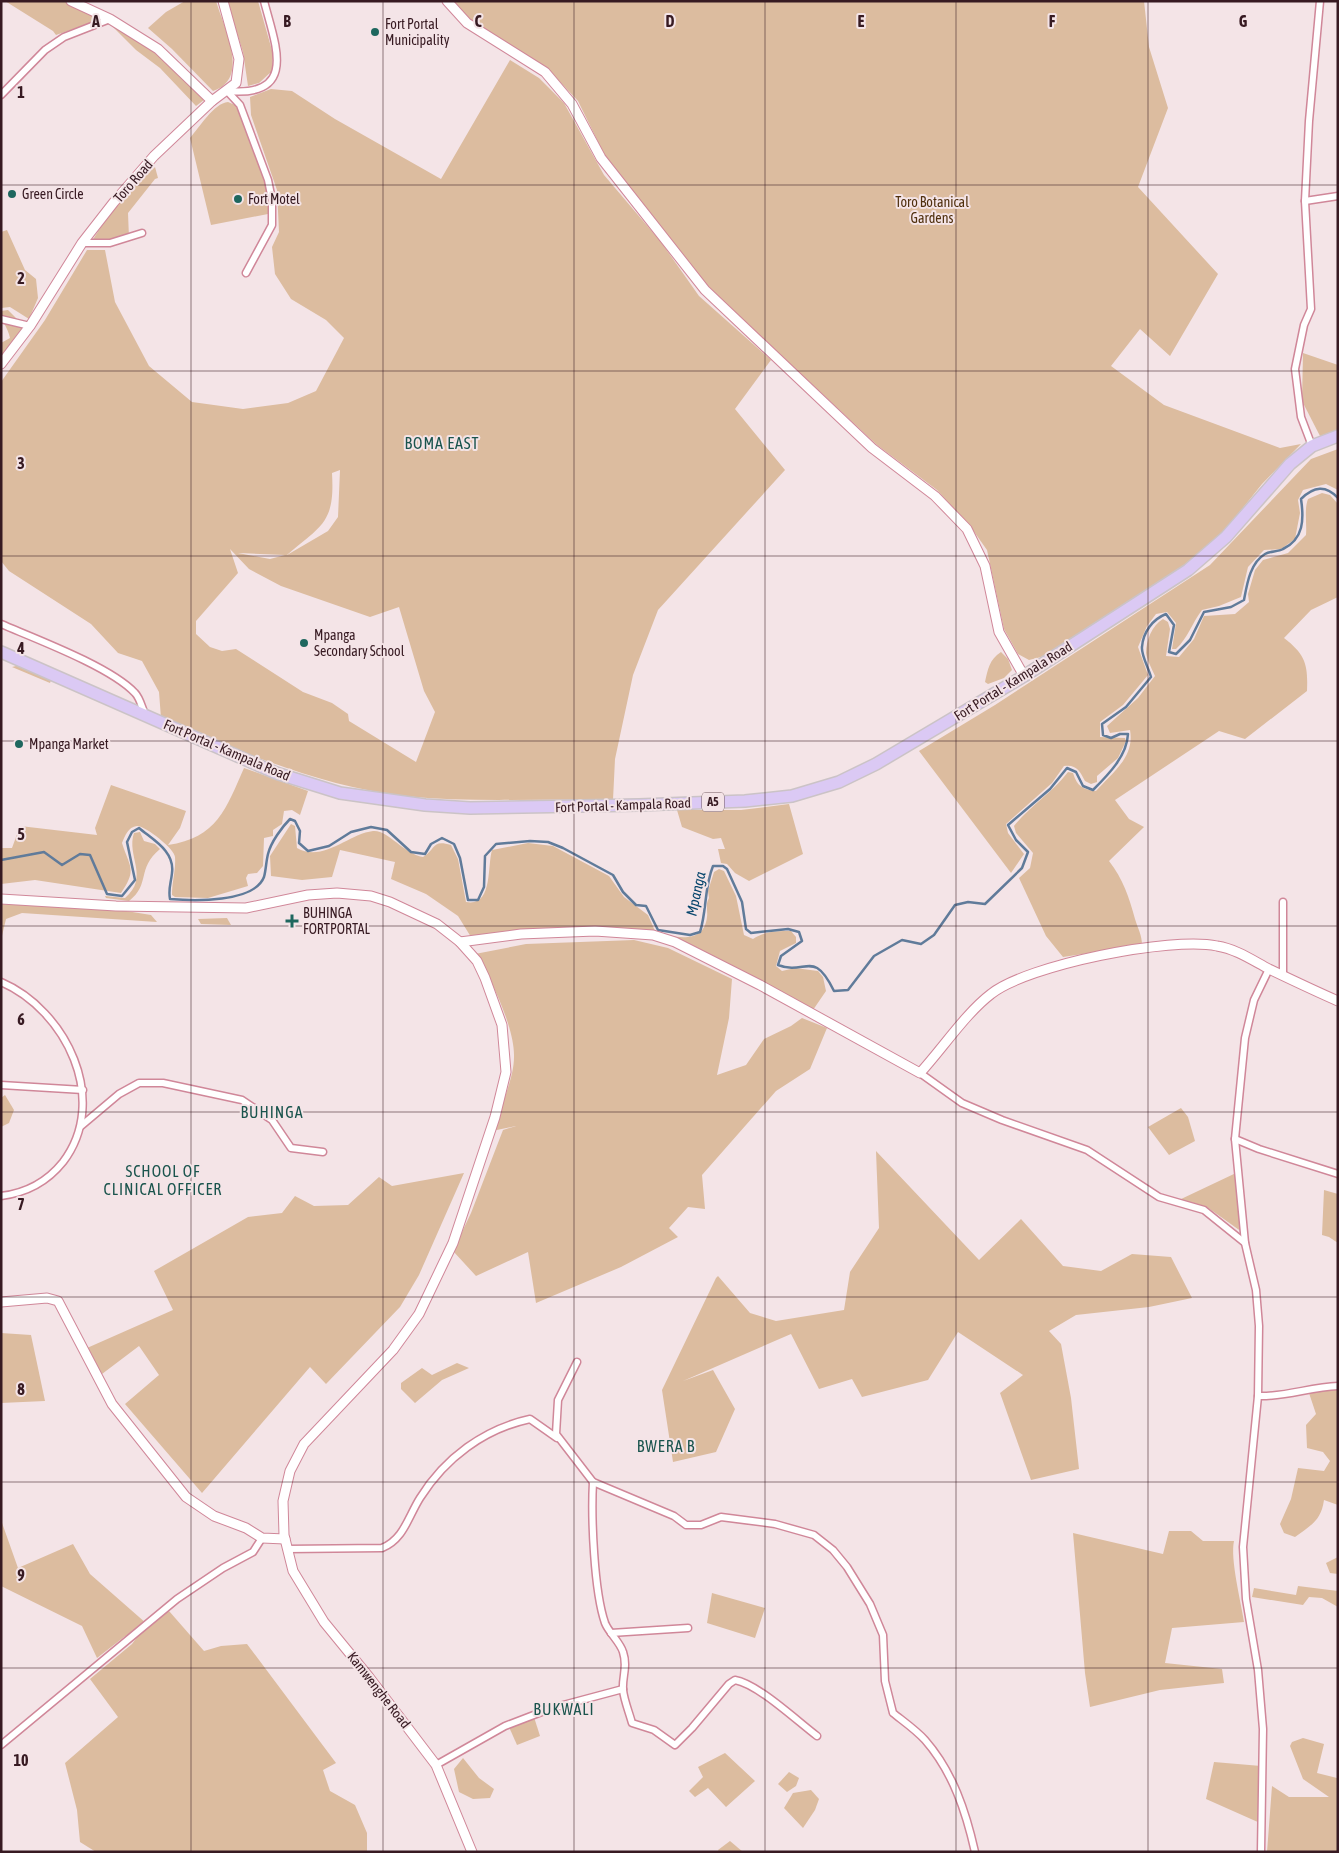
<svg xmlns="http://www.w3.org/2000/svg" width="1339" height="1853" font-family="'Asap Condensed',sans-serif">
	<rect width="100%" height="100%" fill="#f4e4e7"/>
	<!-- green -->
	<g fill="#dcbc9f" fill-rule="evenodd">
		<path d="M5,1H64L102,19L56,35L53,31Z"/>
		<path d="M185,1H216C224,28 251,79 213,91L172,49L148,28L166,12Z"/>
		<path d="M227,1H258L273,54L272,71L259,83L248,86L243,52Z"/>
		<path d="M447,1H1144L1149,47L1168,108L1138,187L1218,274L1170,356L1140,329L1111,366L1164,405L1280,448L1301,444L1262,484L1222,534L1196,559L1102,622L1041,657L1029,660L1018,654L1004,629L987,550L970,526L937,490L877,445L709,288L605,156L578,101L545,66L467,23Z"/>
		<path d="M113,27H120C150,48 178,71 204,98V100L196,106L160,68L136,50Z"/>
		<path d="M510,60L539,78L564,103L604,175L661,242L699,296L771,360L735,409L785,470L658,610L633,675L615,759L613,800C543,798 473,803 404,796C319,786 239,751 161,718L159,692L142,661L118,653L91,624L9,571L1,561V382L45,320L87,250H105L115,302L149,366L192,402L243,409L288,403L316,391L344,338L326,320L291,299L275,274L272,247L279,232L277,190L251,115L250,97L271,89L292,91L335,119L441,179ZM340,470L338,517L328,531L287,555C322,525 335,523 332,473ZM230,549L249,569L281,586L370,617L399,607L424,691L435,712L416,762L349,721L348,714L332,703L303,692L236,649L222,651L210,647L196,634V621L238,573ZM238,553H239L285,555L270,559Z"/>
		<path d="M228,102L235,105L239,112L268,191V214L211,225L190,138C199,128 214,103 228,102Z"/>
		<path d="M155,167L158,178L155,179L128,213L129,238L90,244L117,202Z"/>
		<path d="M7,230L25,270L36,279L38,298L29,319L10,307L1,308V232Z"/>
		<path d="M8,310L27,329L1,369V343L10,338C8,327 1,322 1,311Z"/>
		<path d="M1303,353L1338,365V430L1320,436L1302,401Z"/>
		<path d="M1338,449V490L1326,484L1303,490L1298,500L1300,513L1295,539L1281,549L1264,550L1248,567L1241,597L1219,606L1202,610C1192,623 1188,638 1176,649H1172L1176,623L1167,612L1156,614L1147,626L1138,647L1148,675L1123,705L1100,722V737L1125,738L1126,741L1118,758L1097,776V782L1091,784L1085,781C1080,771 1076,764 1064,766L1052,783L1006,824L1008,833L1024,854L1011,873L919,751L995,705L1210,565L1311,459Z"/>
		<path d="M1322,493L1330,495L1338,504V597L1311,610L1284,638C1306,655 1308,665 1307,691L1245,739L1219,731L1115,800L1129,819L1144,827L1109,861C1123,879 1129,897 1135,919C1138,929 1142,935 1142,945L1063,957L1046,936L1019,878L1030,868L1033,853L1016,833L1014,826C1030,806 1052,793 1068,772L1073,773C1077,786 1083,790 1096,791C1112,773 1135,757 1130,730L1110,733L1107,726L1138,698L1155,676C1152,669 1147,660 1146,653C1146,641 1152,625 1163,619L1168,622L1170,629L1166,656L1179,657L1194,639L1204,616L1235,614L1249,602L1248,594L1255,570L1263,560L1288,553L1306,535C1307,524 1304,509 1308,499Z"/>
		<path d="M1001,652L1008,659L1012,670L1004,678L988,684L985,682C988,669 989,660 1001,652Z"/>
		<path d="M24,664L52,678L50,683L12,667Z"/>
		<path d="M244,768L308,791L300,815L292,810L284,811L282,824L273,830V836L264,838L263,866L257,873L248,874L246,878L248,886L208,898L175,897L172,895C172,881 176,870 175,857C175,849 144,825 137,826C128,827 125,836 122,843C130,868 137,869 121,893L35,880L1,884V848H12L20,826L97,835L95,828L111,785L186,811L180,828L168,845C217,838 226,809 244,768Z"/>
		<path d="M789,804L803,854L749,881L735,873L727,864L721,863L718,849H725L721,838L713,839L682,827L677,810H741Z"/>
		<path d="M291,824L295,826L297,848C323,863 348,834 373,831C387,829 403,853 423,857C436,849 432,839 451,845L458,859L466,902C493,907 487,867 492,850L528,843L553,846L609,876L624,897L648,915L655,931C674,938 704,945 707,917C708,910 705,905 709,898L708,891L714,872L719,869L724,871L736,896L744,935L753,939C765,931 777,931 791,931L796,937V943L780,951L776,966L782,971L795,968L818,971L823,977L826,991L813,1010L707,955L631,933L471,937L458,916L426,894L391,879L395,862L340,850L332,877L302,880L271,876L270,856Z"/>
		<path d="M140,832L144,841L155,844L160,849C136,869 151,884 129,901L106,898L105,896L125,898C150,877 126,856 134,833Z"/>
		<path d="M1,904L120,910L151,915L157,922L22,913L6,919L1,940Z"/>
		<path d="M227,918L231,925L201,924L198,919Z"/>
		<path d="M634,940L668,948L732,979L729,1018L717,1075L746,1065L764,1039L791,1026L802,1018L827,1028L810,1069L776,1091L702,1175L705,1209L688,1207L669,1228L678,1237L621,1267L536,1303L528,1252L476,1276L453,1251L471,1213L503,1130L516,1126L492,1131C499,1110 514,1080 514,1057C515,1029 491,977 475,954L526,944Z"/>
		<path d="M5,1095L14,1110L9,1123L1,1127V1098Z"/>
		<path d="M1181,1108L1188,1117L1195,1141L1169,1155L1148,1127Z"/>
		<path d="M876,1151L979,1260L1021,1219L1063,1266L1101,1271L1132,1254L1171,1257L1192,1298L1149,1307L1076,1315L1049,1331L1061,1344L1071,1398L1079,1469L1031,1480L1000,1393L1023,1375L958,1332L928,1380L862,1397L852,1379L819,1389L791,1334L683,1381L713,1370L735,1409L716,1452L673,1462L662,1390L716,1278L718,1276L750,1313L776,1321L844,1310L850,1272L879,1228Z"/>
		<path d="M464,1173L419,1275L400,1307L326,1384L310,1367L202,1493L125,1404L159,1375L139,1346L102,1374L87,1348L173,1310L154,1271L248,1217L282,1213L295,1196L314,1206L348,1205L379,1177L392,1186Z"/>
		<path d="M1236,1173L1242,1232L1207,1207L1179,1200Z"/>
		<path d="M1324,1190L1338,1194V1243L1329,1237L1322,1235Z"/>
		<path d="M1,1333L31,1335L45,1401L1,1403Z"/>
		<path d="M457,1363L469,1368L442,1380L415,1403L401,1389V1383L422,1368L432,1375Z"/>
		<path d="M1338,1382V1505L1324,1500C1321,1521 1311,1525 1295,1537L1284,1533L1280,1524L1291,1499L1298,1468L1324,1471L1330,1461L1323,1452L1307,1448L1306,1425L1316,1414L1309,1393Z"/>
		<path d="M1,1520L18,1568L73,1544L90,1574L147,1624L169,1611L204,1651L221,1646L247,1644L336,1763L323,1770L330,1791L355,1805L367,1833V1852H96L80,1842L77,1810L65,1763L118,1717L90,1679L132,1644L146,1625L124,1637L97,1658L82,1626L1,1586Z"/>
		<path d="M1169,1531H1191L1203,1541H1234C1230,1559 1241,1602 1244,1622L1172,1628L1165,1663L1222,1669L1224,1683L1160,1690L1090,1707L1085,1673L1073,1533L1163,1554Z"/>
		<path d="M1338,1557V1574L1330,1573L1326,1563Z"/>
		<path d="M1298,1586L1338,1591V1607L1322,1598L1309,1597L1303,1605L1252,1597L1254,1588L1296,1595Z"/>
		<path d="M712,1593L765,1608L755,1638L707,1623Z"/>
		<path d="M534,1717L540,1736L517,1745L509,1727Z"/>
		<path d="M1303,1738L1324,1744L1317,1773L1337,1778L1338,1852H1267L1272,1786L1289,1797H1329L1303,1779L1290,1746L1292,1742Z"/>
		<path d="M725,1753L755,1781L726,1807L708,1788L695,1797L689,1791L703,1777L698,1767Z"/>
		<path d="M463,1758L479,1778L494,1789L490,1798L473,1799L459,1792L454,1769Z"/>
		<path d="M1214,1762L1261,1766L1260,1823L1206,1799Z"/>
		<path d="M789,1772L799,1778L796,1786L787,1792L778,1784Z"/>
		<path d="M811,1790L819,1799L815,1810L803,1828L784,1808L793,1793Z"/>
		<path d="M730,1841L743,1852H719L718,1850Z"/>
	</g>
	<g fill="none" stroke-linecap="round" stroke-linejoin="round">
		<!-- stream -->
		<path stroke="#607b9a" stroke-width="2.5" d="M1,860L44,852L62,865L80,854L90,855L107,894L122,896L135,880L127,842L132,832L139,828C153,840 175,851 172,873C171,883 168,889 170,899C193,901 254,903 264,877C266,870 266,862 268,854C271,842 282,827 290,819L295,821L300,831L299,843L308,851L329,846L351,832L371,827L387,830L411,852L425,854L431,844L442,838L454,844L460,858L468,900H478L484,887L485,856L496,844L530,841L548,842L563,848L613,875L623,892L636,905L646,906L658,930L690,935L700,932C707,910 704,888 713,866H723L727,869L742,902L746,929L751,933L788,929L799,932L802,941L781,956L778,965C806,976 813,948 834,991L848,990L874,956L902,940L921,944L934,935L955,905L968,902L985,904L1022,868L1028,852L1016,840L1008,825L1050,789L1067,768L1076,772L1083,786L1093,790C1108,775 1127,756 1128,734H1120L1111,738L1103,735L1102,724L1126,707L1151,677C1149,669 1141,655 1142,647C1143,632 1153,619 1166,614L1174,625L1169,652L1176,654L1190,640L1204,612L1231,607L1244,600C1247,584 1250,563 1265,554C1270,551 1278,552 1283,549C1304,539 1304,519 1301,499C1314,486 1326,485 1338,498"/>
		<!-- street casing -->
		<g stroke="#d08799" stroke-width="9">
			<g id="street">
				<path d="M227,91L240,105L268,180L272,200V225L246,273"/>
				<path d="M227,91C299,98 275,44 264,1"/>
				<path d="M1,95L45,50L64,37L110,19"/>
				<path d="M1305,201L1338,196"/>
				<path d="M82,243H110L142,233"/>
				<path d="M1,319L30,326"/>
				<path d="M1312,446L1301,417L1295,369L1304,325L1311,309L1305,201L1309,121L1320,1"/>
				<path d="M1,624C36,639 111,667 135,693C140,698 142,708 145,714"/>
				<path d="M1283,902V975"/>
				<path d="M1,982C66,1010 110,1100 63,1162C47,1182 26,1193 1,1196"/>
				<path d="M920,1073L962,1103L1002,1120L1087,1150L1159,1197L1204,1210L1245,1243"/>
				<path d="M1,1085L83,1090"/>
				<path d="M81,1126L119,1094L139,1083H163L242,1100L272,1120L291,1148L323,1152"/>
				<path d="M1235,1139L1259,1149L1338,1174"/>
				<path d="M577,1362L558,1400L556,1434L593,1482L674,1516L686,1525H701L721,1517L775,1524L814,1535L833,1550L847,1567L870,1604L883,1635L885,1681L893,1713C903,1721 916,1730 925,1740C953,1772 966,1812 975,1852"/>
				<path d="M1258,1396C1286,1397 1310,1387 1338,1386"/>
				<path d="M593,1482C591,1517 594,1591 605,1623C609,1633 620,1642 623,1652C628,1667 622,1676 623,1690C624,1700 629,1712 632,1723L654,1730L675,1745L692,1728L729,1684L735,1680C758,1684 797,1721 817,1736"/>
				<path d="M287,1549L382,1548C404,1539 408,1517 420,1498C445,1458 484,1429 530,1419L557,1438"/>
				<path d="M611,1633L688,1628"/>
				<path d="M1,1745L177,1599L223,1568L253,1552L262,1538"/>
				<path d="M436,1765L505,1726L552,1708L623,1689"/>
				<path d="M1261,1852L1263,1729L1258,1670L1246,1599L1243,1547L1258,1396L1259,1326L1256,1290L1245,1243L1235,1139L1245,1038L1254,1000L1269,969"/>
			</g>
		</g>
		<!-- secondary casing -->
		<g stroke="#d08799" stroke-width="11">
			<g id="secondary">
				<path d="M71,1L110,19L158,49L212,101"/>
				<path d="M447,1L467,23L545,72L572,104L601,158L705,290L872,448L935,496L967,529L985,566L999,632L1024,676"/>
				<path d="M1,364L30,326L82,243L114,202L154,156L212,101L236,83L239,59L223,1"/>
				<path d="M1,899L116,906L246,908L308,895L337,893L371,896L390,902L437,924L460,942L477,961L485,978L502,1025L506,1072L495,1117L453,1243L419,1314L393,1350L304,1444L290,1471L283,1501L284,1535L293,1571L324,1622L369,1677L436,1765L472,1852"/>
				<path d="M460,942L521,934L595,931L653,935L675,942L760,985L920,1073C942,1049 966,1013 991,994C1027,965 1172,936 1217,946C1236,949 1252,960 1269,969C1292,980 1315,991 1338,1001"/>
				<path d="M1,1302L47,1298L58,1301L112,1404L186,1497L214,1516L246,1528L262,1538L285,1539"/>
			</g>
		</g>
		<!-- highway casing -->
		<g stroke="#cbc3c6" stroke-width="14">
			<path id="highway" d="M1,652L276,773L340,793L425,805L470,808L639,805L745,801L792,796L839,782L876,764L1024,676L1188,570L1226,537L1290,464L1312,446L1338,436"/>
		</g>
		<!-- street -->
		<use href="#street" stroke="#fff" stroke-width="6"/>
		<!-- secondary -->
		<use href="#secondary" stroke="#fff" stroke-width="9"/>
		<!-- highway -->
		<use href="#highway" stroke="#dbc9f4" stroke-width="11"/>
	</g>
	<!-- grid -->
	<path fill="none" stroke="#371a22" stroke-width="1" stroke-opacity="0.55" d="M191,1V1852M383,1V1852M574,1V1852M765,1V1852M956,1V1852M1148,1V1852M1,185H1338M1,371H1338M1,556H1338M1,741H1338M1,926H1338M1,1112H1338M1,1297H1338M1,1482H1338M1,1668H1338"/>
	<!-- markers -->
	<g fill="#1e675e" stroke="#f4e4e7" stroke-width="2">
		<circle cx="375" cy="32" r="5"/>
		<circle cx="12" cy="194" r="5"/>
		<circle cx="238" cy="199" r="5"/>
		<circle cx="304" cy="643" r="5"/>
		<circle cx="19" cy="744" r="5"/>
		<path d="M289.5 913.5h5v5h5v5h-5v5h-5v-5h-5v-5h5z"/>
	</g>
	<g text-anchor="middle" stroke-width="4" stroke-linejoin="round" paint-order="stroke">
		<!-- shield labels -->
		<rect fill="#f4e4e7" stroke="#70575d" stroke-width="1" x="702" y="792.5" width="22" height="19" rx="4"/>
		<g font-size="12" font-weight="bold" fill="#371a22">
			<text x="713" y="806">A5</text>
		</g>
		<!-- poi labels -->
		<g font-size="14" fill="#371a22" stroke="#f4e4e7" text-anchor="start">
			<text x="385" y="29">Fort Portal<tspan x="385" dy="16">Municipality</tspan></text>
			<text x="22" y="199">Green Circle</text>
			<text x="248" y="204">Fort Motel</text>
			<text x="314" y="640">Mpanga<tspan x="314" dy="16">Secondary School</tspan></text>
			<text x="29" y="749">Mpanga Market</text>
			<text x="303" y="918">BUHINGA<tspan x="303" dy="16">FORTPORTAL</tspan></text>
		</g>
		<!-- street labels -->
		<g font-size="14" fill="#371a22" stroke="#f4e4e7">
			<text transform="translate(133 181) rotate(-49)" y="5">Toro Road</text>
			<text transform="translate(1013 681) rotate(-32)" y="5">Fort Portal - Kampala Road</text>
			<text transform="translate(227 750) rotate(23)" y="5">Fort Portal - Kampala Road</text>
			<text transform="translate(623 805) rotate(-2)" y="5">Fort Portal - Kampala Road</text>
			<text transform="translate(379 1690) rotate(52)" y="5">Kamwenghe Road</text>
		</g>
		<!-- park labels -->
		<g font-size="14" fill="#50300e" stroke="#f4e4e7">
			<text x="932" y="207">Toro Botanical<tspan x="932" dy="16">Gardens</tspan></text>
		</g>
		<!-- water labels -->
		<g font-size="15" font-style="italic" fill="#06456c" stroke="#f4e4e7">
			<text transform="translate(696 894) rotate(-78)" y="5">Mpanga</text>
		</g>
		<!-- quarter labels -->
		<g font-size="16" letter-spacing="1" fill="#1a544d" stroke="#f4e4e7">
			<text x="442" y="449">BOMA EAST</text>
			<text x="272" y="1118">BUHINGA</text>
			<text x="163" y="1177">SCHOOL OF<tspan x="163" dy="18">CLINICAL OFFICER</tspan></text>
			<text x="666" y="1452">BWERA B</text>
			<text x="564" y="1715">BUKWALI</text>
		</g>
	</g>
	<g font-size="16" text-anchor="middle" font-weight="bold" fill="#371a22" stroke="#f4e4e7" stroke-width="4" stroke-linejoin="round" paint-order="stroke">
		<text x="96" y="27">A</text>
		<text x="287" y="27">B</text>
		<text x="478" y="27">C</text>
		<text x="670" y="27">D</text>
		<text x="861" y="27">E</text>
		<text x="1052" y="27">F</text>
		<text x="1243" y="27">G</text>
		<text x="21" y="98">1</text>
		<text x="21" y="284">2</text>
		<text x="21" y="469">3</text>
		<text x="21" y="654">4</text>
		<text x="21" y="840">5</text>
		<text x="21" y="1025">6</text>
		<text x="21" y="1210">7</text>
		<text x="21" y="1395">8</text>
		<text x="21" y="1581">9</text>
		<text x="21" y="1766">10</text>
	</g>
	<!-- border -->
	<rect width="1339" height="1853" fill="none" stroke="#371a22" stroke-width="5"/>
</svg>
